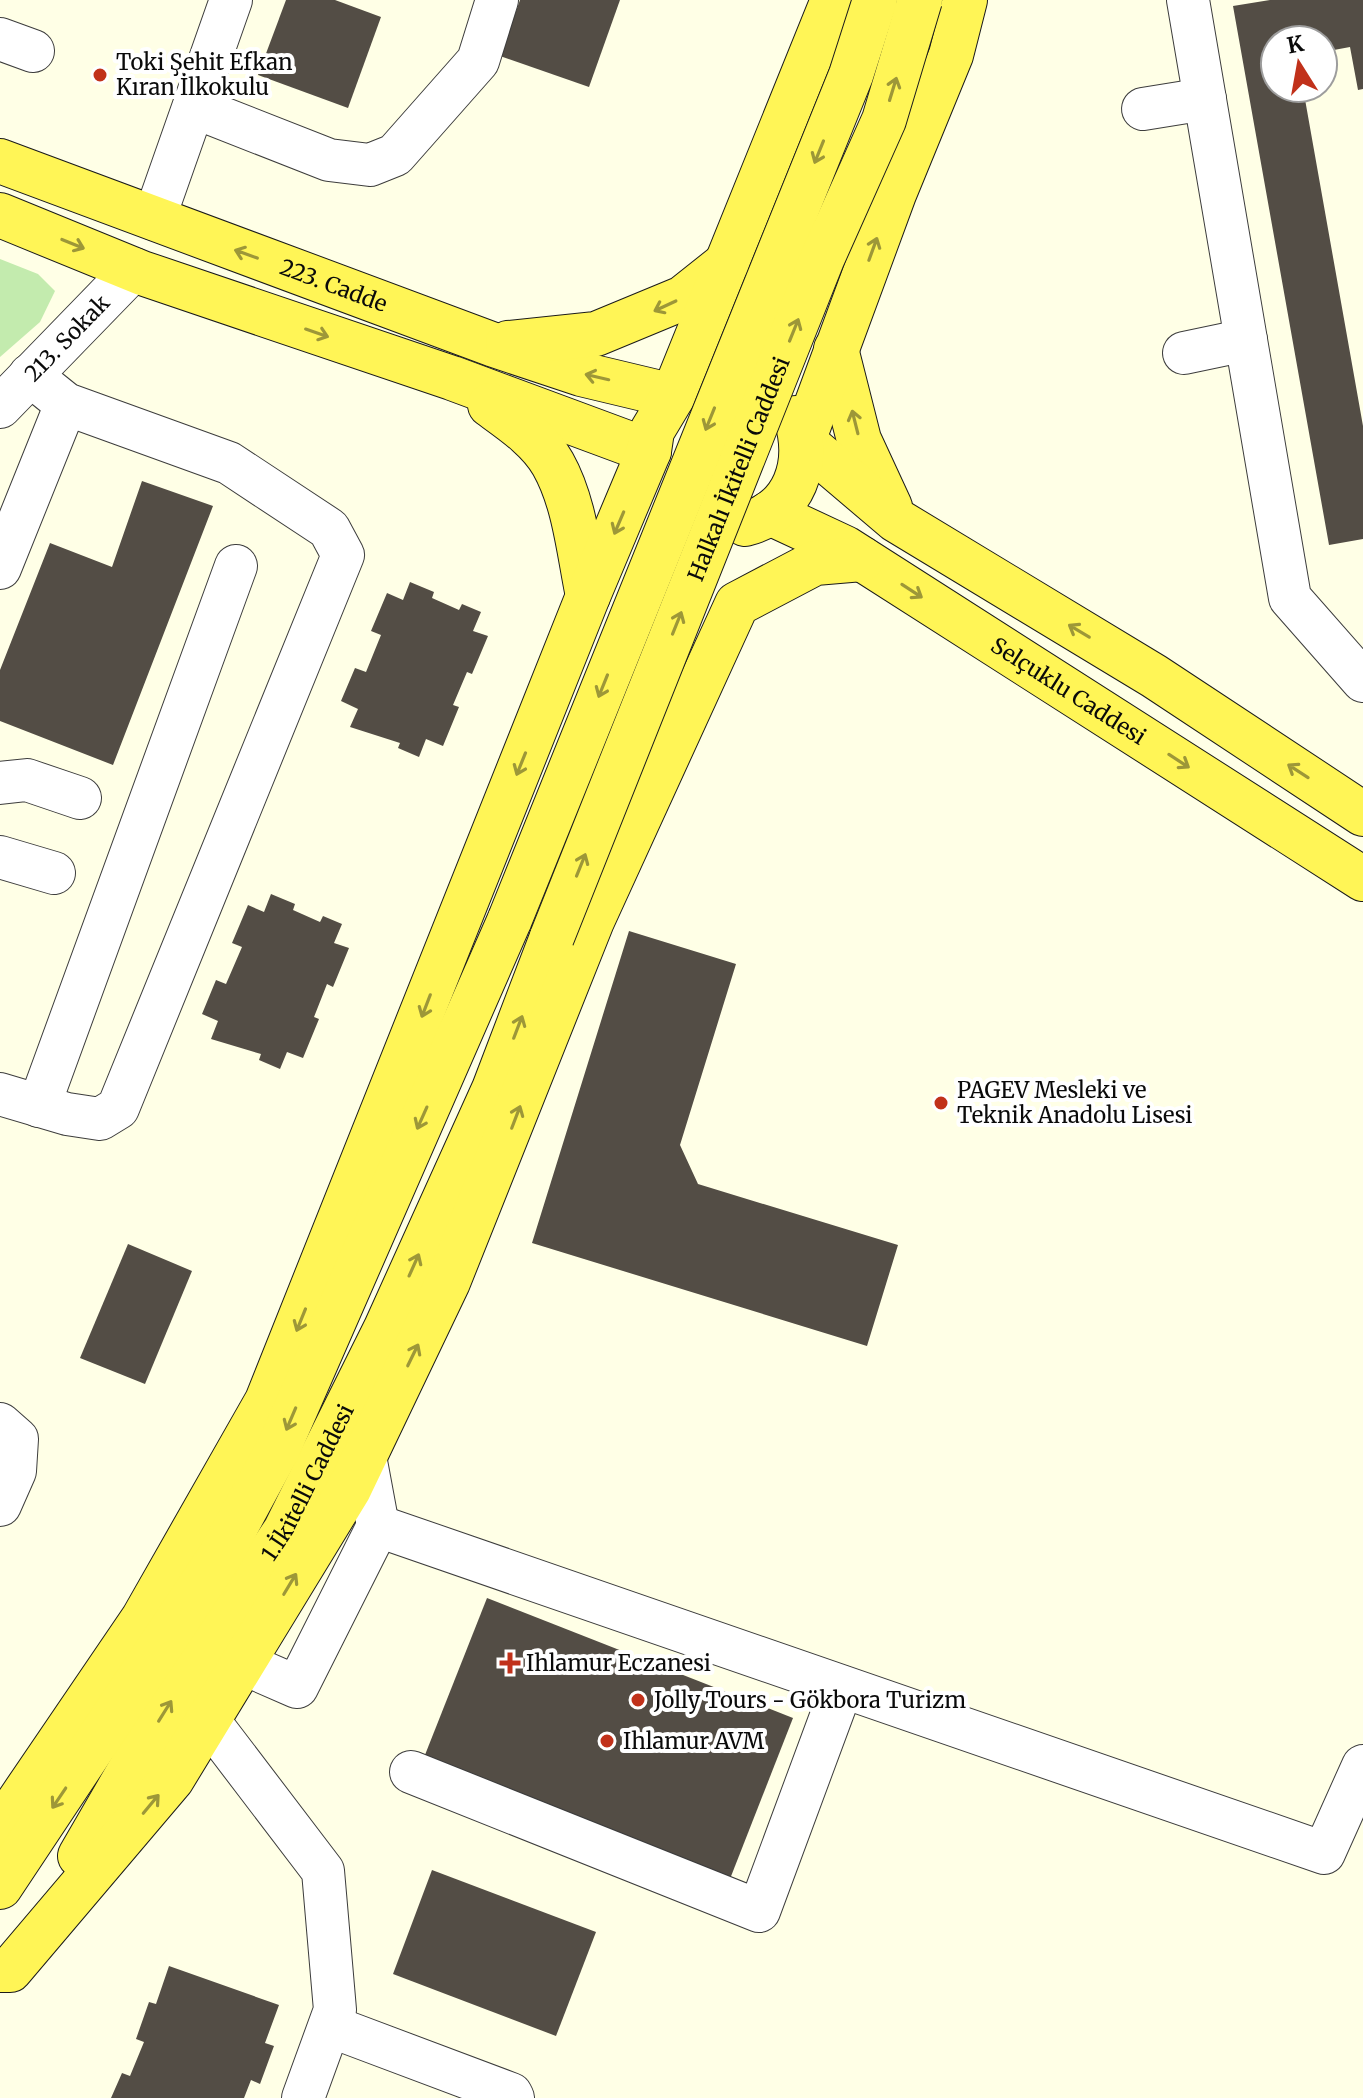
<svg xmlns="http://www.w3.org/2000/svg" width="1363" height="2098" font-family="Merriweather,serif">
	<rect width="100%" height="100%" fill="#ffffe6"/>
	<!-- green -->
	<path fill="#c3ebae" d="M0,259L38,274L55,291L40,322L0,357Z"/>
	<!-- building -->
	<g fill="#534d45">
		<path d="M286,0H335L381,17L348,108L258,75Z"/>
		<path d="M520,0H620L589,87L500,56Z"/>
		<path d="M1270,0H1363V89L1358,90L1350,47L1323,52V40H1275V88H1303L1363,426V539L1329,545L1233,6Z"/>
		<path d="M142,481L213,506L113,765L0,721V670L50,543L112,567Z"/>
		<path d="M410,582L434,592L432,598L459,610L462,604L481,612L473,631L488,636L472,674L467,672L453,705L459,707L443,746L426,739L419,757L398,748L400,743L350,727L358,709L341,701L355,668L366,672L381,635L371,631L387,593L403,600Z"/>
		<path d="M271,894L295,904L293,910L320,922L323,916L342,924L334,943L349,948L333,987L327,984L314,1017L319,1019L303,1058L287,1052L280,1069L259,1060L261,1054L211,1039L218,1021L202,1014L216,980L226,984L242,947L232,943L248,905L264,912Z"/>
		<path d="M629,931L736,964L680,1145L698,1184L898,1245L867,1346L532,1243Z"/>
		<path d="M128,1244L192,1271L145,1384L80,1358Z"/>
		<path d="M487,1598L793,1718L728,1884L421,1765Z"/>
		<path d="M432,1870L596,1932L556,2036L393,1974Z"/>
		<path d="M169,1966L279,2005L265,2043L274,2046L260,2084L251,2080L244,2098H111L122,2073L130,2076L144,2042L136,2039L149,2002L156,2004Z"/>
	</g>
	<g fill="none" stroke-linecap="round" stroke-linejoin="round">
		<!-- minor casing -->
		<g stroke="#3d3d3d" stroke-width="44">
			<g id="minor">
				<path d="M1188,0L1290,598L1363,681"/>
				<path d="M0,39L33,51"/>
				<path d="M194,107L329,160L370,165L395,155L478,61L497,0"/>
				<path d="M1143,109L1205,99"/>
				<path d="M154,219L231,0"/>
				<path d="M1184,353L1246,340"/>
				<path id="s1" d="M0,407L134,269"/>
				<path d="M0,568L66,404"/>
				<path d="M0,783L27,780L80,798"/>
				<path d="M0,857L54,873"/>
				<path d="M0,1094L67,1114L100,1119L118,1108L343,555L329,529L229,463L66,404L30,375"/>
				<path d="M39,1106L236,566"/>
				<path d="M0,1424L17,1439L15,1471L0,1505"/>
				<path d="M378,1526L1324,1853L1363,1766"/>
				<path d="M242,1663L297,1687L378,1526L365,1456"/>
				<path d="M208,1720L323,1871L335,2010L303,2098"/>
				<path d="M411,1772L759,1911L842,1687"/>
				<path d="M330,2026L511,2094L513,2098"/>
			</g>
		</g>
		<!-- major casing -->
		<g stroke="#1b1b1b" stroke-width="46">
			<g id="major">
				<path id="s2" d="M0,161L494,345L581,374L673,396"/>
				<path d="M0,215L142,273L452,378L649,451"/>
				<path d="M508,343L596,334L683,298L727,263"/>
				<path d="M836,349L859,440L890,507"/>
				<path d="M490,405C512,421 539,439 553,464C575,503 579,553 588,596"/>
				<path d="M803,441L896,520L1154,676L1363,814"/>
				<path d="M803,441L894,194L951,55L965,0"/>
				<path id="s3" d="M770,513L845,548L1363,879"/>
				<path d="M745,524C796,511 810,463 796,418"/>
				<path d="M0,1829L143,1619L267,1401L588,596L649,451L652,431L673,396L833,0"/>
				<path id="s4" d="M80,1856L164,1711L285,1531L386,1328L494,1089L552,937"/>
				<path d="M0,1887L220,1556L279,1447L510,919"/>
				<path d="M0,1970H10L172,1779L349,1489L448,1282L592,921L737,604L815,563L862,559"/>
			</g>
		</g>
		<!-- minor -->
		<use href="#minor" stroke="#fff" stroke-width="42"/>
		<!-- major -->
		<use href="#major" stroke="#fff556" stroke-width="44"/>
		<!-- major-bridge casing -->
		<g stroke="#1b1b1b" stroke-width="46" stroke-linecap="butt">
			<g id="major-bridge">
				<path d="M510,919L851,75L875,0"/>
				<path id="s5" d="M552,937L822,259L884,120L920,0"/>
			</g>
		</g>
		<!-- major-bridge -->
		<use href="#major-bridge" stroke="#fff556" stroke-width="44"/>
	</g>
	<!-- one-way arrows -->
	<defs><path id="oneway-shaft" d="M-6 0H5M1.5-3L5.5 0L1.5 3" fill="none" stroke-width="1.6" stroke-linecap="round" stroke-linejoin="round" transform="scale(2)"/></defs>
	<g stroke="#9d9738">
		<use href="#oneway-shaft" transform="translate(893 89) rotate(-73)"/>
		<use href="#oneway-shaft" transform="translate(819 152) rotate(112)"/>
		<use href="#oneway-shaft" transform="translate(73 244) rotate(22)"/>
		<use href="#oneway-shaft" transform="translate(873 249) rotate(-70)"/>
		<use href="#oneway-shaft" transform="translate(246 254) rotate(-160)"/>
		<use href="#oneway-shaft" transform="translate(665 306) rotate(155)"/>
		<use href="#oneway-shaft" transform="translate(794 330) rotate(-68)"/>
		<use href="#oneway-shaft" transform="translate(317 333) rotate(19)"/>
		<use href="#oneway-shaft" transform="translate(597 377) rotate(-167)"/>
		<use href="#oneway-shaft" transform="translate(710 419) rotate(112)"/>
		<use href="#oneway-shaft" transform="translate(855 422) rotate(-104)"/>
		<use href="#oneway-shaft" transform="translate(619 523) rotate(113)"/>
		<use href="#oneway-shaft" transform="translate(912 591) rotate(33)"/>
		<use href="#oneway-shaft" transform="translate(677 623) rotate(-68)"/>
		<use href="#oneway-shaft" transform="translate(1079 631) rotate(-149)"/>
		<use href="#oneway-shaft" transform="translate(603 686) rotate(112)"/>
		<use href="#oneway-shaft" transform="translate(1179 761) rotate(33)"/>
		<use href="#oneway-shaft" transform="translate(521 764) rotate(112)"/>
		<use href="#oneway-shaft" transform="translate(1298 771) rotate(-147)"/>
		<use href="#oneway-shaft" transform="translate(581 865) rotate(-68)"/>
		<use href="#oneway-shaft" transform="translate(426 1006) rotate(111)"/>
		<use href="#oneway-shaft" transform="translate(518 1027) rotate(-69)"/>
		<use href="#oneway-shaft" transform="translate(516 1117) rotate(-69)"/>
		<use href="#oneway-shaft" transform="translate(422 1118) rotate(114)"/>
		<use href="#oneway-shaft" transform="translate(414 1265) rotate(-66)"/>
		<use href="#oneway-shaft" transform="translate(301 1320) rotate(112)"/>
		<use href="#oneway-shaft" transform="translate(413 1355) rotate(-64)"/>
		<use href="#oneway-shaft" transform="translate(291 1419) rotate(113)"/>
		<use href="#oneway-shaft" transform="translate(290 1584) rotate(-59)"/>
		<use href="#oneway-shaft" transform="translate(165 1711) rotate(-58)"/>
		<use href="#oneway-shaft" transform="translate(59 1798) rotate(124)"/>
		<use href="#oneway-shaft" transform="translate(151 1804) rotate(-50)"/>
	</g>
	<!-- markers -->
	<g fill="#c1311a" stroke="#fff" stroke-width="3">
		<circle cx="100" cy="75" r="8"/>
		<circle cx="941" cy="1103" r="8"/>
		<path d="M506 1651h8v8h8v8h-8v8h-8v-8h-8v-8h8z"/>
		<circle cx="638" cy="1700" r="8"/>
		<circle cx="607" cy="1741" r="8"/>
	</g>
	<g text-anchor="middle" stroke-width="8" stroke-linejoin="round" paint-order="stroke">
		<!-- poi labels -->
		<g font-size="22" fill="#0a0a0a" stroke="#fff" text-anchor="start">
			<text x="116" y="70">Toki Şehit Efkan<tspan x="116" dy="25">Kıran İlkokulu</tspan></text>
			<text x="957" y="1098">PAGEV Mesleki ve<tspan x="957" dy="25">Teknik Anadolu Lisesi</tspan></text>
			<text x="526" y="1671">Ihlamur Eczanesi</text>
			<text x="654" y="1708">Jolly Tours - Gökbora Turizm</text>
			<text x="623" y="1749">Ihlamur AVM</text>
		</g>
		<!-- street labels -->
		<g font-size="22" fill="#0a0a0a" stroke="#fff">
			<text dy="8" stroke="none"><textPath href="#s2" startOffset="356">223. Cadde</textPath></text>
			<text dy="8" stroke="none"><textPath href="#s1" startOffset="96">213. Sokak</textPath></text>
			<text dy="8" stroke="none"><textPath href="#s5" startOffset="504">Halkalı İkitelli Caddesi</textPath></text>
			<text dy="8" stroke="none"><textPath href="#s3" startOffset="348">Selçuklu Caddesi</textPath></text>
			<text dy="8" stroke="none"><textPath href="#s4" startOffset="438">1.İkitelli Caddesi</textPath></text>
		</g>
	</g>
	<!-- north arrow -->
	<g transform="translate(1299 64) rotate(349)"><circle r="38" fill="#ffffff" stroke="#9d9d9d" stroke-width="2"/>
	<path d="M0-6L14 30L0 20L-14 30Z" fill="#c1311a"/>
	<text y="-12" font-size="22" font-weight="bold" text-anchor="middle" fill="#0a0a0a">K</text>
	</g>
</svg>
